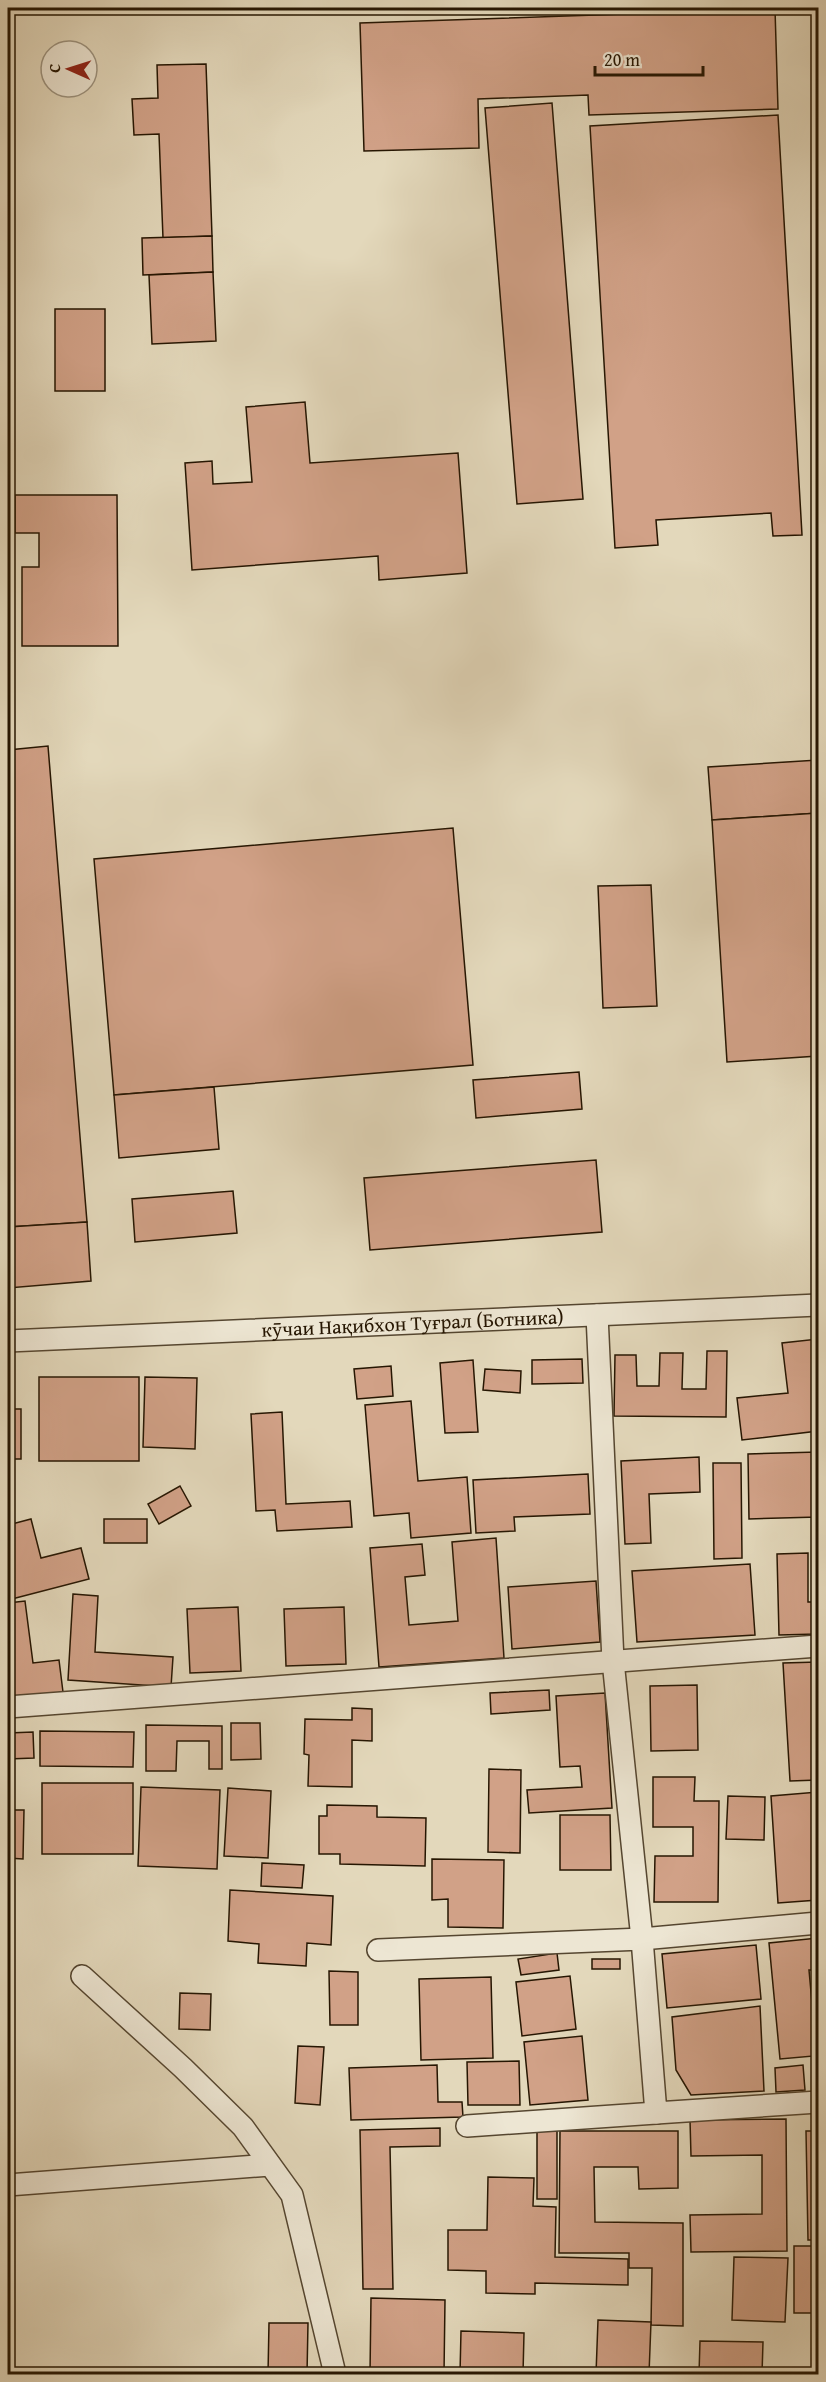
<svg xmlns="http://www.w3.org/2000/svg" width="826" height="2382" font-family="'Gentium Book Plus',serif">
	<rect width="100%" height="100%" fill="#e3d8bb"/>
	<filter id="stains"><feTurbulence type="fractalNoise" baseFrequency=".00333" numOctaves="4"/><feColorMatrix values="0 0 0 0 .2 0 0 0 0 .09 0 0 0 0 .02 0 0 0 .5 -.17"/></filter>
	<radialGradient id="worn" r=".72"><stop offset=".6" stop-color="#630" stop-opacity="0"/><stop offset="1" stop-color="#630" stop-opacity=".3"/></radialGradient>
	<!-- building -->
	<g fill="#d1a187" stroke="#261602" stroke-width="1.5">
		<rect x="9" y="8" width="21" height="3"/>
		<path d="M775,9L778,109L589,115L588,95L478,99L479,148L364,151L360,23Z"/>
		<path d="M206,64L212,236L163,238L159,134L134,135L132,99L158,98L157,65Z"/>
		<path d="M552,103L583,499L517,504L485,108Z"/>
		<path d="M778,115L802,535L773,536L771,513L656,520L658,545L615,548L590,126Z"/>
		<path d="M212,236L213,272L143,275L142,238Z"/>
		<path d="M213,272L216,341L152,344L149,275Z"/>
		<rect x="55" y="309" width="50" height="82"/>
		<path d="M305,402L310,463L458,453L467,573L379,580L378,556L192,570L185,463L212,461L213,484L252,482L246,407Z"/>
		<path d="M15,495H117L118,646H22V567H39V533H15Z"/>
		<path d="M48,746L87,1222L8,1227V750Z"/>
		<path d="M818,760V813L712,820L708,767Z"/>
		<path d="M818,813V1056L727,1062L712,820Z"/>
		<path d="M453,828L473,1065L114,1095L94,859Z"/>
		<path d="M651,885L657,1006L603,1008L598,886Z"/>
		<path d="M579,1072L582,1109L476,1118L473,1080Z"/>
		<path d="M214,1087L219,1149L119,1158L114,1095Z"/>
		<path d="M596,1160L602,1232L370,1250L364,1178Z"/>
		<path d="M233,1191L237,1233L135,1242L132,1199Z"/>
		<path d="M87,1222L91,1281L8,1288V1227Z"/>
		<path d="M818,1339V1431L742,1440L737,1398L788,1393L782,1343Z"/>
		<path d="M707,1351H727L726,1417L614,1416L615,1355H636L637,1386H659L660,1353H683L682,1389H706Z"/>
		<path d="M582,1359L583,1383L532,1384V1360Z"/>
		<path d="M473,1360L478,1432L445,1433L440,1363Z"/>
		<path d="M391,1366L393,1396L357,1399L354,1369Z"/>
		<path d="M485,1369L521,1371L520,1393L483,1390Z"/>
		<rect x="39" y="1377" width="100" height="84"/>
		<path d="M145,1377L197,1378L195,1449L143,1447Z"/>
		<path d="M411,1401L418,1481L467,1477L471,1533L411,1538L409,1513L374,1516L365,1405Z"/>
		<rect x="8" y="1409" width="13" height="50"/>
		<path d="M282,1412L286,1504L350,1501L352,1527L277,1531L275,1510L256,1511L251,1414Z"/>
		<path d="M818,1452V1517L749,1519L748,1454Z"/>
		<path d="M699,1457L700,1492L649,1494L651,1543L625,1544L621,1461Z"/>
		<path d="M713,1463H741L742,1558L714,1559Z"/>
		<path d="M588,1474L590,1514L514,1517L515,1531L476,1533L473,1480Z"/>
		<path d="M180,1486L191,1506L159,1524L148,1504Z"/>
		<path d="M31,1519L41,1558L81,1548L89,1579L8,1600V1525Z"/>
		<rect x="104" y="1519" width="43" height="24"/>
		<path d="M496,1538L504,1658L379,1667L370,1548L422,1544L425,1575L405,1577L409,1625L458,1621L452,1542Z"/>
		<path d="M808,1553V1602H818V1634L779,1635L777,1554Z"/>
		<path d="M750,1564L755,1635L637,1642L632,1571Z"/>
		<path d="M596,1581L600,1642L512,1649L508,1587Z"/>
		<path d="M73,1594L98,1596L95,1652L173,1657L171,1687L68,1680Z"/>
		<path d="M25,1601L33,1663L59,1660L63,1692L8,1700V1603Z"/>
		<path d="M238,1607L241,1671L190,1673L187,1609Z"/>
		<path d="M344,1607L346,1664L286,1666L284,1609Z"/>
		<path d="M818,1662V1780L790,1781L783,1663Z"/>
		<path d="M697,1685L698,1750L651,1751L650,1686Z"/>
		<path d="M549,1690L550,1710L491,1714L490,1693Z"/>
		<path d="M605,1693L612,1808L529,1813L527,1790L582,1787L580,1766L560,1767L556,1696Z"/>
		<path d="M352,1708L372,1709V1741L352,1740V1787L308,1786L309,1755L304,1754L305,1719L352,1720Z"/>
		<path d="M231,1723H260L261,1759L231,1760Z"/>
		<path d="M146,1725L222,1726V1769H209V1741H177L176,1771H146Z"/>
		<path d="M40,1731L134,1732L133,1767L40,1766Z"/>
		<path d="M33,1732L34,1758L8,1759V1733Z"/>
		<path d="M489,1769L521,1770L520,1853L488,1852Z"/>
		<path d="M653,1777H695L694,1801H719L718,1902H654L655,1856H693V1827H653Z"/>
		<rect x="42" y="1783" width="91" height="71"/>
		<path d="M141,1787L220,1790L217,1869L138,1866Z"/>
		<path d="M228,1788L271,1791L268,1858L224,1856Z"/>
		<path d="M818,1792V1900L778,1903L771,1796Z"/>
		<path d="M728,1796L765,1797L764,1840L726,1839Z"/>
		<path d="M327,1805L377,1806V1817L426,1818L425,1866L340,1864V1854H319V1816H327Z"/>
		<path d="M8,1810H24L23,1859L8,1858Z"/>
		<path d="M560,1815H610L611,1870H560Z"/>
		<path d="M432,1859L504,1860L503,1928L448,1927V1899L432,1900Z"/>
		<path d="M262,1863L304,1865L302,1888L261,1886Z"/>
		<path d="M230,1890L333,1896L331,1945L307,1943L306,1966L258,1963L259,1944L228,1941Z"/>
		<path d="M818,1938V1970H809L815,2037H818V2091H816L813,2056L780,2059L769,1943Z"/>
		<path d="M756,1945L761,1999L667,2008L662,1954Z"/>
		<path d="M557,1953L559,1970L521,1975L518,1959Z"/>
		<rect x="592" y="1959" width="28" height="10"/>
		<path d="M329,1971L358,1972V2025H330Z"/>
		<path d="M570,1976L576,2029L522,2036L516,1982Z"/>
		<path d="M491,1977L493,2058L421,2060L419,1979Z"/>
		<path d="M180,1993L211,1994L210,2030L179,2029Z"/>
		<path d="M760,2006L764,2091L691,2095L676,2070L672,2017Z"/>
		<path d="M582,2036L588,2100L530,2105L524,2042Z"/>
		<path d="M298,2046L324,2047L320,2105L295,2103Z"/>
		<path d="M519,2061L520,2105H468L467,2062Z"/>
		<path d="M437,2065L438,2102H462L463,2117L351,2120L349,2068Z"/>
		<path d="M803,2065L805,2090L776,2092L775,2068Z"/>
		<path d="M786,2119L787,2251L691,2252L690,2215L762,2214V2155L691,2156L690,2120Z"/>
		<path d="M440,2128V2146L390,2147L393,2289H363L360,2130Z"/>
		<rect x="537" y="2131" width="20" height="68"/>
		<path d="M560,2131H678V2188L639,2189L638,2167H594L595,2222L683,2223V2326L651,2325L652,2268H629V2253H559Z"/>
		<path d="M806,2131H818V2240H808Z"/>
		<path d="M488,2177L534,2178L533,2206L556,2207L555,2257L628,2259V2285L535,2283V2294L486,2293V2271L448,2270V2230H487Z"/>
		<rect x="794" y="2246" width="24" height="67"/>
		<path d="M734,2257L788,2258L785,2322L732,2320Z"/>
		<path d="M371,2298L445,2300L444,2374H370Z"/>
		<path d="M598,2320L651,2322L649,2374H596Z"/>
		<path d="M269,2323H308L307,2374H268Z"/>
		<path d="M461,2331L524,2333L523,2374H460Z"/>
		<path d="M700,2341L763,2342L762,2374H699Z"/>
	</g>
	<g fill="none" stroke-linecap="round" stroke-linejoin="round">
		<!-- service casing -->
		<g stroke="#554630" stroke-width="24">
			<g id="service">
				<path d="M597,1315L613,1661L642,1939L818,1923"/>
				<path id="s1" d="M8,1341L818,1305"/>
				<path d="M8,1707L818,1646"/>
				<path d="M378,1950L642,1939L656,2113L818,2102"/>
				<path d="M82,1976L183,2068L243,2127L292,2195L335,2374"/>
				<path d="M467,2126L656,2113"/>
				<path d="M8,2185L270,2165"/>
			</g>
		</g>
		<!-- service -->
		<use href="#service" stroke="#ede6d3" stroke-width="21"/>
	</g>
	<g text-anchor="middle" stroke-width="5" stroke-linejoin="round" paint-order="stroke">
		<!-- street labels -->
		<g font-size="20" fill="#261602" stroke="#ede6d3">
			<text dy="7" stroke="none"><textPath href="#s1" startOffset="405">кӯчаи Нақибхон Туғрал (Ботника)</textPath></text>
		</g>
	</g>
	<!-- margin -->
	<rect width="826" height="2382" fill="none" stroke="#e3d8bb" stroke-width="30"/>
	<rect x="9" y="9" width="808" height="2364" fill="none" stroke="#261602" stroke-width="3"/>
	<rect x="15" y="15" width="796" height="2352" fill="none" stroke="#261602" stroke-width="1.5"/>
	<!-- north arrow -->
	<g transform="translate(69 69) rotate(273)"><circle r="28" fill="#ede6d3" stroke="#9d937f" stroke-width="1.5"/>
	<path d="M0-4.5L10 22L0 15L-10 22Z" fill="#8f2418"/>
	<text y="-9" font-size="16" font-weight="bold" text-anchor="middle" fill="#261602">С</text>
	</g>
	<!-- scale -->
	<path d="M595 66v9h108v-9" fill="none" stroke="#261602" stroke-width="3"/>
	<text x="604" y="66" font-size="18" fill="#261602" stroke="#ede6d3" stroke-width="4.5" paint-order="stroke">20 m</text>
	<rect width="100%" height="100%" filter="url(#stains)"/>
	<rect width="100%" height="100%" fill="url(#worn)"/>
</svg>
